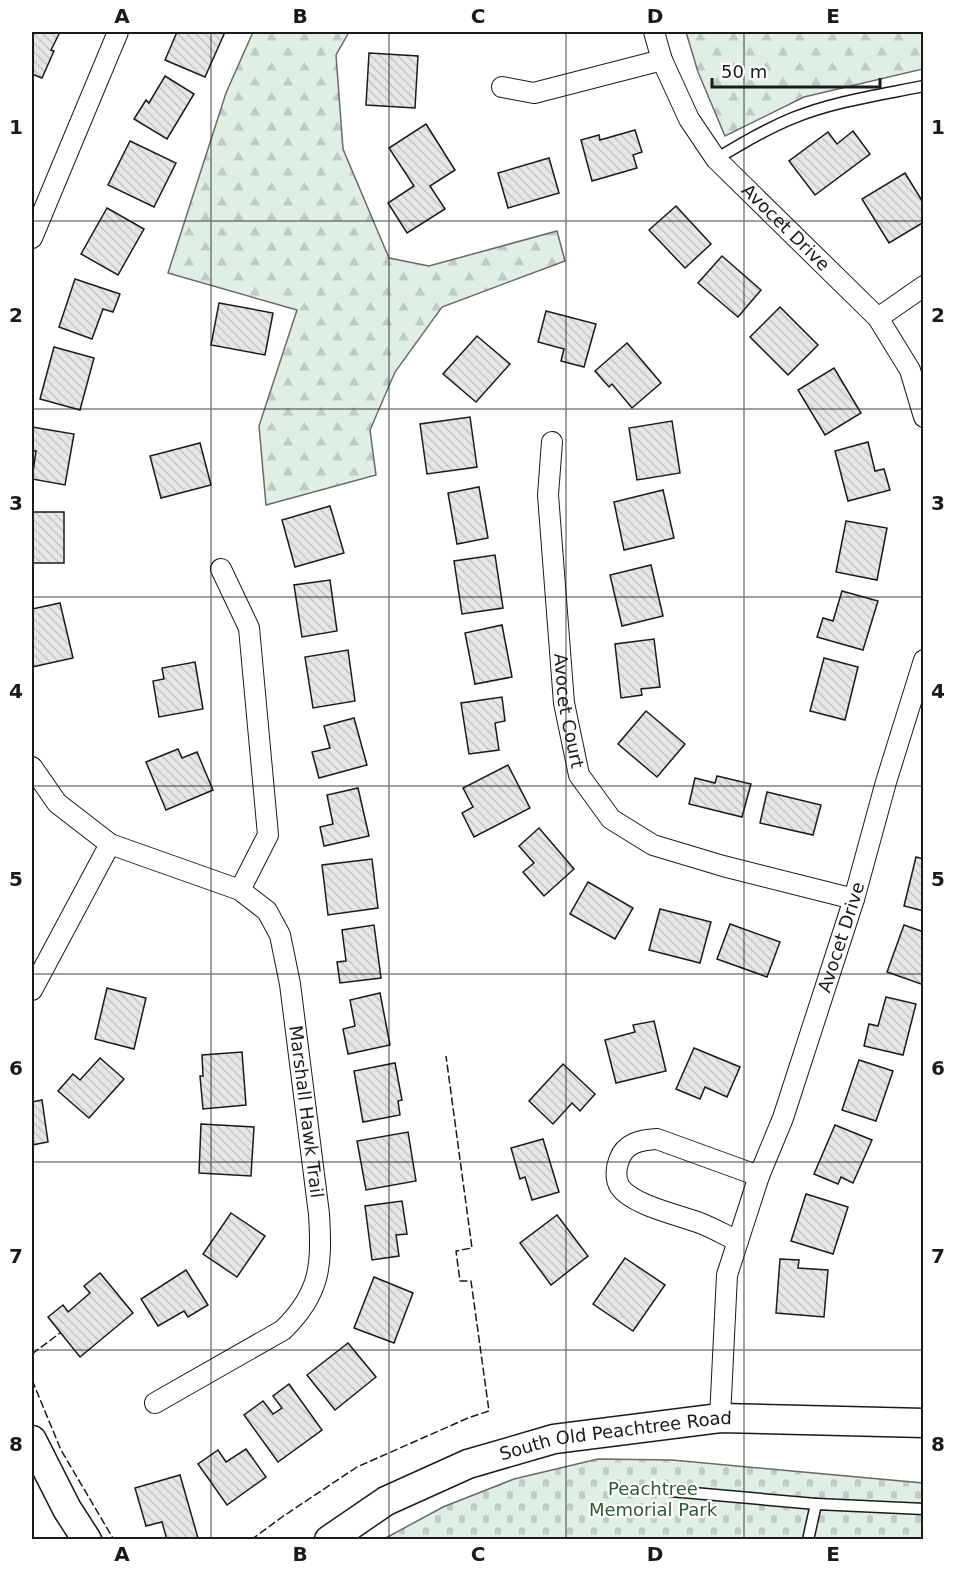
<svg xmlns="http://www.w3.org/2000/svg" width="955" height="1571" font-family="'DejaVu Sans',sans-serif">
	<defs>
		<pattern id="forest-firs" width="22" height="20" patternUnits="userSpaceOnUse" patternTransform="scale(1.5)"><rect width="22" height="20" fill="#e0efe3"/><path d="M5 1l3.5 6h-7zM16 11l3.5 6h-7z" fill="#c0ccc2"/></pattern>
		<pattern id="cemetery-stones" width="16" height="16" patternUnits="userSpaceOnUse" patternTransform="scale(1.5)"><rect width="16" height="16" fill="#e0efe3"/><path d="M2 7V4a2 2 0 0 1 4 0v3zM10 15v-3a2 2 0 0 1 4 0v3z" fill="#c0ccc2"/></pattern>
		<pattern id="building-back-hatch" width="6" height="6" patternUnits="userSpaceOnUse" patternTransform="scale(1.5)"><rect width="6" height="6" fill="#e6e6e6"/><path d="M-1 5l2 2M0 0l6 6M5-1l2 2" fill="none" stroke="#c5c5c5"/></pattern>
	</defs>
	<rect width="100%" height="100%" fill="#fff"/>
	<!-- forest -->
	<g fill="url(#forest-firs)" stroke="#6a6a6a" stroke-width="1.5">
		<path d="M253,32H349L336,55L343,149L389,258L429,266L557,231L565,261L442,307L395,372L370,430L376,475L266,505L259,426L297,310L168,273L226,93Z"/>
		<path d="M686,32H923V69L804,97L725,136L698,72Z"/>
	</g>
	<!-- cemetery -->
	<path fill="url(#cemetery-stones)" stroke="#6a6a6a" stroke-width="1.5" d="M598,1459L672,1460L923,1483V1539L382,1540L443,1507L514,1479Z"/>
	<!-- building -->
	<g fill="url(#building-back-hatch)" stroke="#1a1a1a" stroke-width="1.5">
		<path d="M32,32H60L51,50L54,51L42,78L32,74Z"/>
		<path d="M177,32H225L205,77L165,60Z"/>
		<path d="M369,53L418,56L415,108L366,105Z"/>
		<path d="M165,76L194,94L167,139L134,119L146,100L149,103Z"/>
		<path d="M426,124L455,170L430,186L445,209L407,233L388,203L414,186L389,148Z"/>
		<path d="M635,130L642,152L633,155L637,168L592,181L581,140L599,135L600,140Z"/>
		<path d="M853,131L870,154L815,195L789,161L828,132L837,144Z"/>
		<path d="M130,141L176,163L154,207L108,185Z"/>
		<path d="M549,158L559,193L508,208L498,173Z"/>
		<path d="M905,173L924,204V222L889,243L862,199Z"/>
		<path d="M676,206L711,244L685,268L649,230Z"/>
		<path d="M107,208L144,229L118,275L81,254Z"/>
		<path d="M722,256L761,290L738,317L698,283Z"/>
		<path d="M75,279L120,294L113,312L103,309L92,339L59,327Z"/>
		<path d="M219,303L273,313L265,355L211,345Z"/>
		<path d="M780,307L818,345L788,375L750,337Z"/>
		<path d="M546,311L596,324L584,367L561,361L564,349L538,342Z"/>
		<path d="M477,336L510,364L476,402L443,374Z"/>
		<path d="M627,343L661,383L632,408L612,384L609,387L595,371Z"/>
		<path d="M54,347L94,358L80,410L40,399Z"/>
		<path d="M834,368L861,413L825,435L798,390Z"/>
		<path d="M470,417L477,467L427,474L420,424Z"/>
		<path d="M672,421L680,473L637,480L629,428Z"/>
		<path d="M32,427L74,434L65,485L32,479L36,451H32Z"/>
		<path d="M868,442L875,471L884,469L890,490L848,501L835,451Z"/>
		<path d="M200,443L211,485L161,498L150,456Z"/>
		<path d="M479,487L488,538L457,544L448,493Z"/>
		<path d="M663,490L674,538L624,550L614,502Z"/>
		<path d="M330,506L344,553L295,567L282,520Z"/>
		<rect x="32" y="512" width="32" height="51"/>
		<path d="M846,521L887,528L877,580L836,572Z"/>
		<path d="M495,555L503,608L462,614L454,561Z"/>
		<path d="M651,565L663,616L622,626L610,575Z"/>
		<path d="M330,580L337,631L302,637L294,585Z"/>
		<path d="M842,591L878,601L863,650L817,637L823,618L833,621Z"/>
		<path d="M60,603L73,658L32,667V609Z"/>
		<path d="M502,625L512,677L475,684L465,633Z"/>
		<path d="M654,639L660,687L641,689L642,695L621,698L615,644Z"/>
		<path d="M348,650L355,701L313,708L305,657Z"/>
		<path d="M824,658L858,667L845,720L810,711Z"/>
		<path d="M195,662L203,709L159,717L153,681L164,679L162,668Z"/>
		<path d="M502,697L505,721L495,723L499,750L469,754L461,703Z"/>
		<path d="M646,711L685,744L657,777L618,744Z"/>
		<path d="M354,718L367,765L319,778L312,752L330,748L324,726Z"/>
		<path d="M178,749L182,758L197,752L213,790L166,810L146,762Z"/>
		<path d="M508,765L530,808L474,837L462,813L473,807L463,788Z"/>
		<path d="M717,776L751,784L742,817L689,804L695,778L715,783Z"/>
		<path d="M358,788L369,836L324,846L320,827L333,824L327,795Z"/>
		<path d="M767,792L821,805L813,835L760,823Z"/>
		<path d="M539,828L574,869L544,896L523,872L534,863L519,846Z"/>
		<path d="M916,857L924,859V911L904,906Z"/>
		<path d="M372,859L378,908L328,915L322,865Z"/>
		<path d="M588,882L633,908L615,939L570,914Z"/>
		<path d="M660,909L711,922L700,963L649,950Z"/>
		<path d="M730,924L780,942L767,977L717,959Z"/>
		<path d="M374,925L381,978L340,983L337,962L346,961L342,930Z"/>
		<path d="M904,925L924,932V985L887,972Z"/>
		<path d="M107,988L146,998L134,1049L95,1039Z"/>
		<path d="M380,993L390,1045L348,1054L343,1029L355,1026L350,1000Z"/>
		<path d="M886,997L916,1004L903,1055L864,1046L869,1024L878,1026Z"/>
		<path d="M654,1021L666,1071L616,1083L605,1040L635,1032L633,1025Z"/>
		<path d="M694,1048L740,1067L727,1097L705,1087L700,1099L676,1089Z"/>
		<path d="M242,1052L246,1105L203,1109L200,1076H203L202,1055Z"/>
		<path d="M100,1058L124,1079L89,1118L58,1091L73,1074L80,1080Z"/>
		<path d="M859,1060L893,1071L876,1121L842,1110Z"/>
		<path d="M395,1063L402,1100L398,1101L400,1115L363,1122L354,1071Z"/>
		<path d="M563,1064L595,1094L580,1111L572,1103L553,1124L529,1101Z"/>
		<path d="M42,1100L48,1142L32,1145V1102Z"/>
		<path d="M201,1124L254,1127L251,1176L199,1173Z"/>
		<path d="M835,1125L872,1140L853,1183L841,1177L838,1184L814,1174Z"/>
		<path d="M408,1132L416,1181L366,1190L357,1141Z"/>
		<path d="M543,1139L559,1192L532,1200L525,1177L520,1179L511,1148Z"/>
		<path d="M806,1194L848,1207L833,1254L791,1241Z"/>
		<path d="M402,1201L407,1234L396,1235L399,1256L372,1260L365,1206Z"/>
		<path d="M231,1213L265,1236L237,1277L203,1254Z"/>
		<path d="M557,1215L588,1256L551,1285L520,1243Z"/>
		<path d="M625,1258L665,1285L633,1331L593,1304Z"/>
		<path d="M780,1259L799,1260L798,1268L828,1270L824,1317L776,1313Z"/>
		<path d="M186,1270L208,1305L188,1317L184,1311L158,1326L141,1299Z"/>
		<path d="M100,1273L133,1313L80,1357L48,1317L63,1305L68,1312L90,1293L84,1286Z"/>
		<path d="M374,1277L413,1293L394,1343L354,1328Z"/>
		<path d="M348,1343L376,1377L335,1410L307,1375Z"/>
		<path d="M289,1384L322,1430L278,1462L244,1415L263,1401L273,1414L282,1408L273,1396Z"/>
		<path d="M246,1449L266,1477L227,1505L198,1464L218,1450L226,1462Z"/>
		<path d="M180,1475L198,1538L167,1540L162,1522L146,1526L135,1488Z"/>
	</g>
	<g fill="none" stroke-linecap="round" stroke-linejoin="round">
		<!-- lane casing -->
		<g stroke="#1a1a1a" stroke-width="13">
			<g id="lane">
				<path d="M716,159C741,144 766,129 793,118C835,101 880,95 924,86"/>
				<path d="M671,1491L816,1504"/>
				<path d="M808,1540L816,1504L924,1509"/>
			</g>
		</g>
		<!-- street casing -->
		<g stroke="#1a1a1a" stroke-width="22">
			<g id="street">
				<path id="s1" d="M654,32L662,60L689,119L716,159L878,318L910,370L924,417"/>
				<path d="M502,87L534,93L662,60"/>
				<path d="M32,238L118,32"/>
				<path d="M878,318L924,286"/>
				<path id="s2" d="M552,442L548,495L564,703L579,775L611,819L653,845L723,866L854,899"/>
				<path d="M221,569L249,628L268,835L240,890"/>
				<path id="s3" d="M32,767L57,803L110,844L240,890L267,911L280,935L290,984L319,1214C322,1265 321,1293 283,1330L155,1403"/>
				<path d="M32,990L110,844"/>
				<path d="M738,1241C725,1235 713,1228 700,1223C679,1215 632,1205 620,1187C615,1179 616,1168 619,1160C625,1143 640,1140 657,1139L759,1176"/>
				<path id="s4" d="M720,1418L727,1275L759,1176L783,1118L854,899L886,782L924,660"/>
			</g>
		</g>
		<!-- secondary casing -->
		<g stroke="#1a1a1a" stroke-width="31">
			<g id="secondary">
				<path d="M32,1440L67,1509L87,1540"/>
				<path id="s5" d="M329,1540L386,1501L468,1464L554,1439L720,1418L924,1423"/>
			</g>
		</g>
		<!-- lane -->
		<use href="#lane" stroke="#fff" stroke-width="10"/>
		<!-- street -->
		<use href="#street" stroke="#fff" stroke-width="20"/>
		<!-- secondary -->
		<use href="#secondary" stroke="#fff" stroke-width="28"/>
		<!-- fence -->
		<g stroke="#1a1a1a" stroke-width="1.5" stroke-dasharray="8 3" stroke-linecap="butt">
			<path d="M32,1354L60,1333"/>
			<path d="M32,1380L61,1450L114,1540"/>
			<path d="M251,1540L282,1517L357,1467L468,1418L489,1411L471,1281H460L456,1251L472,1248L446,1056"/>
		</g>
	</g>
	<!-- grid -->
	<path fill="none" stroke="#1a1a1a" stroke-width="1.5" stroke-opacity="0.55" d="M211,32V1540M389,32V1540M566,32V1540M744,32V1540M32,221H924M32,409H924M32,597H924M32,786H924M32,974H924M32,1162H924M32,1350H924"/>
	<g text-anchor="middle" stroke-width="4.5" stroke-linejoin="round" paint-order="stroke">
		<!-- street labels -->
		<g font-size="18" fill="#1a1a1a" stroke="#fff">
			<text dy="6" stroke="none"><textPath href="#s1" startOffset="240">Avocet Drive</textPath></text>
			<text dy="6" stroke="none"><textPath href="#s2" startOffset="270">Avocet Court</textPath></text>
			<text dy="6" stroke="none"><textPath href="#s4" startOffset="500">Avocet Drive</textPath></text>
			<text dy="6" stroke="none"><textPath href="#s3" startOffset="489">Marshall Hawk Trail</textPath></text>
			<text dy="6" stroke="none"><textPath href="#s5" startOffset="310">South Old Peachtree Road</textPath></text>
		</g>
		<!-- park labels -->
		<g font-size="18" fill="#2b5a34" stroke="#fff">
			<text x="653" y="1495">Peachtree<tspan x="653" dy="21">Memorial Park</tspan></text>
		</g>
	</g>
	<!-- border -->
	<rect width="955" height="1571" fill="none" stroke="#ffffff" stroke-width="66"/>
	<!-- scale -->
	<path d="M712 78v9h168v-9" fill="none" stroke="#1a1a1a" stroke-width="3"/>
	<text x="721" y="78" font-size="18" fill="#1a1a1a" stroke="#ffffff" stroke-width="4.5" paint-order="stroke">50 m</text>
	<rect x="33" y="33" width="889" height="1505" fill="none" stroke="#1a1a1a" stroke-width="2"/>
	<g font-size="20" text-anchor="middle" font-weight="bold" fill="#1a1a1a">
		<text x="122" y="23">A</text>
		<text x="300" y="23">B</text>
		<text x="478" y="23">C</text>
		<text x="655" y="23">D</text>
		<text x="833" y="23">E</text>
		<text x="16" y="134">1</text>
		<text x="938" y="134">1</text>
		<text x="16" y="322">2</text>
		<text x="938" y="322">2</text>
		<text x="16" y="510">3</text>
		<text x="938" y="510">3</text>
		<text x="16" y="698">4</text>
		<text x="938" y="698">4</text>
		<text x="16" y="886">5</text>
		<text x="938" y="886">5</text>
		<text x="16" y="1075">6</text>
		<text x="938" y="1075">6</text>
		<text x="16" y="1263">7</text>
		<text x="938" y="1263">7</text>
		<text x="16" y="1451">8</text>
		<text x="938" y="1451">8</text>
		<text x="122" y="1561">A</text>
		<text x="300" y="1561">B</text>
		<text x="478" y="1561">C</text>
		<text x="655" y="1561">D</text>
		<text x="833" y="1561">E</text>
	</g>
</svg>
